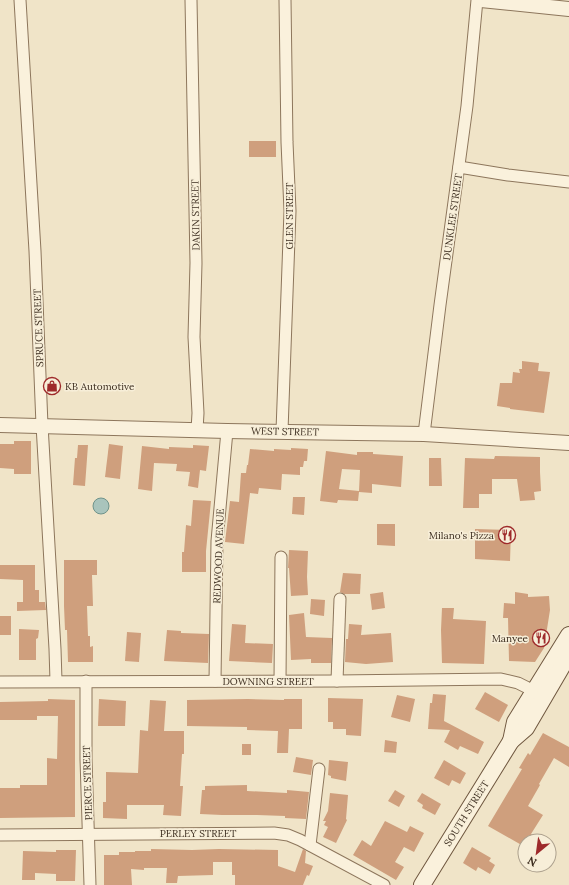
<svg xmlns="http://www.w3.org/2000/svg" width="569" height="885" font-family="Lora,serif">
	<rect width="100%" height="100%" fill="#f0e4c8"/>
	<!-- water -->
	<circle fill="#a9c4bc" stroke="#6f938a" cx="101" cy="506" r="8"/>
	<!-- building -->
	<g fill="#cf9f7d" fill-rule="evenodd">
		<rect x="249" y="141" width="27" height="16"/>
		<path d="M522,361L539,363L538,371L550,372L544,413L510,409V408L497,406L500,383H512L513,372L520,373L519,369H522Z"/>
		<path d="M14,441H31V474H14V469L0,468V444H14Z"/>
		<path d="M109,444L123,446L120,479L105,477Z"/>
		<path d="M78,445H88L85,486L73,485L75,458H77Z"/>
		<path d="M193,445L209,446L206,471L200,470L198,488L188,486L190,472L176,471L177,464L154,463L152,491L138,489L142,446L169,449V447L193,448Z"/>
		<path d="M291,448L308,449L307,461H304L303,467H300V475L282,474L281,490L259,488L258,494L250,493L244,544L225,542L230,501L239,502L241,473H246L247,465H248L250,449L274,451V449L291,450Z"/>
		<path d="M326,451L357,455V452H373V454L403,456L401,487L372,484V493L359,492L358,501L338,500L337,503L320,501ZM342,469L360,470L359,491L339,489Z"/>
		<path d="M495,456L540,457V472L541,491L534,492L535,500L520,501L517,479H492V494H479V508H463L465,458L494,459Z"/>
		<path d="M429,458H441L442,486H429Z"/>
		<path d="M293,497H305L304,515L292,514Z"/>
		<path d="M193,500L211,501L206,551V572H182V552H184L186,525L191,526Z"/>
		<path d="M377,524H395V546L377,545Z"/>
		<path d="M475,529L511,530L510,561L475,559Z"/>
		<path d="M289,550L308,551L307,577L308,595L291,596L289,568H288Z"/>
		<path d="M64,560H97V575H92L93,606H87L88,636H90V647L93,646V662H68L67,630H65L64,606Z"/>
		<path d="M0,565H35V590H39V602H45L46,610L17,611V602H23V580L0,579Z"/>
		<path d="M343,573L361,574L360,594H344L340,592Z"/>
		<path d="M383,592L385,608L372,610L370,594Z"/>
		<path d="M515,592L528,594V597L549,596L550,610L544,648L535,662L509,661L508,618H503L504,603L515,604Z"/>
		<path d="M311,599L325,600L324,616L310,614Z"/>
		<path d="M442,608H454L453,619L486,621L484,664L442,663L441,630Z"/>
		<path d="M304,613L306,637L332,638L331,663H311V659L291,660L289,615Z"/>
		<rect x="0" y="616" width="11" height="19"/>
		<path d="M232,624L246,625L245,643L273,644L272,663L229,661Z"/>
		<path d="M349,624L362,625L361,635L391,633L393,662L366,664L345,662L346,639H348Z"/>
		<path d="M19,629L39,630L38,638L36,639V660H19Z"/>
		<path d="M167,630L181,631V633L209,634L208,663L164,661Z"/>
		<path d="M127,632L141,633L139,662L125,661Z"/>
		<path d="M485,692L508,705L499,722L475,709Z"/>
		<path d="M433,694L446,695L444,721L484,742L478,754L460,746L458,750L444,742L450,730L428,729L430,703H432Z"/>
		<path d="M397,695L415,699L410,722L391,717Z"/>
		<path d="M328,698L363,699L361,736L346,735V729H333V722H328Z"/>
		<path d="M48,699L75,700V817L0,818V788H20V785H47V758L57,759L58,716H37V720H0V702L48,701Z"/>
		<path d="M99,699L126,701L125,726H98Z"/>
		<path d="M248,699L284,700V699H302V729H289L288,753H277L278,731L247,730V727L187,726V700Z"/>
		<path d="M150,700L166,701L164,731H184V754H182L180,786H183L181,816L163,815L164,805H127V819L103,818V802H106V772L138,773L140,730L148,731Z"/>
		<path d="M543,733L569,747V767L554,758L539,784L540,785L528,806L543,815L531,834L544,841H525V847L488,826L522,769L519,768L528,753L530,755Z"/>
		<path d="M385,740L397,742L396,753L384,752Z"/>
		<rect x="242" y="744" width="9" height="11"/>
		<path d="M296,757L313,760L311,775L293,772Z"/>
		<path d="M329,760L348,762L346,781L331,778V776L328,775Z"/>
		<path d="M444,760L466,773L460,784L452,780L449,786L434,778Z"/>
		<path d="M247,785V791L287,793V790L309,792L306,819L285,818V816L257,815H222L200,814L202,790H205V786Z"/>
		<path d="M395,790L405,796L399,807L388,801Z"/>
		<path d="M330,793L348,795L346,819L347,820L336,843L323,837L328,827L324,825L326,821H323L328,811Z"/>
		<path d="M422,793L441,804L435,815L422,808L423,805L417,801Z"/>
		<path d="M385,821L407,832L410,826L424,833L414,852L404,847L395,862L404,867L396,880L353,855L362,840L371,846Z"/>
		<path d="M472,847L491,858L489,861L495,865L490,874L478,867L476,871L463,863Z"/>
		<path d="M151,849L192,850L219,849L278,850V866L295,872L303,849L306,851L305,863L313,866L309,876L307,875L303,885H235V875H232V862H213V875L178,876L177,883H166L167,868H144V870L131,869L132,885H104V855H119V852H135V851H151Z"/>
		<path d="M56,850H76L75,881H56V874L35,873V880H22L23,851L56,852Z"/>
	</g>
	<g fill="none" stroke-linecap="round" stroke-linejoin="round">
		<!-- minor casing -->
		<g stroke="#8d765c" stroke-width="13">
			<g id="minor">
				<path d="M20,0L35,251L42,425L55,649L56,681"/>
				<path d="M191,0L196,263L194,337L198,413L197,430"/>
				<path d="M459,167L508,175L569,182"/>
				<path d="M282,431L290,211L287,142L285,0"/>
				<path d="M424,434L440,305L467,106L477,0"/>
				<path d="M86,681V759L90,885"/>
				<path d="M215,681L217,541L227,431"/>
				<path d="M280,681L281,557"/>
				<path d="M337,681L340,599"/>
				<path d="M0,682L337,681L501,679L518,683L534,691"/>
				<path d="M0,835L274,833L288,835L300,840L384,885"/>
				<path d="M310,845L319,769"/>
			</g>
		</g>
		<!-- tertiary casing -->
		<g stroke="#8d765c" stroke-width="16">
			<g id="tertiary">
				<path d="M481,0L569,9"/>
				<path d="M0,425L227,431L424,434L569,443"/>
			</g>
		</g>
		<!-- secondary casing -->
		<g stroke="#6f573f" stroke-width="18">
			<g id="secondary">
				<path d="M511,741L515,722L569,635"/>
				<path d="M422,885L511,741L526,728L564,663L569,656"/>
			</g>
		</g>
		<!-- minor -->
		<use href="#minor" stroke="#faf1dc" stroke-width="11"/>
		<!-- tertiary -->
		<use href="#tertiary" stroke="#faf1dc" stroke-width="14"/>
		<!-- secondary -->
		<use href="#secondary" stroke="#faf1dc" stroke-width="16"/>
	</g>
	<!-- icons -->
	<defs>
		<g id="shop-ring" transform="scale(0.9)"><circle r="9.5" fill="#f7eed8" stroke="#9e2a2b" stroke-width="1.5"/><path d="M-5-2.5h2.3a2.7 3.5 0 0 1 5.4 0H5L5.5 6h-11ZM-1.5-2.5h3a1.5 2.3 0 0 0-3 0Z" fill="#9e2a2b"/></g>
		<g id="restaurant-ring" transform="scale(0.9)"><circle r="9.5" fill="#f7eed8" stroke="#9e2a2b" stroke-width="1.5"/><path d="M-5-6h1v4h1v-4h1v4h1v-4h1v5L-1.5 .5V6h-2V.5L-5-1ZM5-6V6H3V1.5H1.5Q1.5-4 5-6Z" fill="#9e2a2b"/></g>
	</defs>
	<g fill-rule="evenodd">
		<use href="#shop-ring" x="52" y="386"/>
		<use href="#restaurant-ring" x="507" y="535"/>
		<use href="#restaurant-ring" x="541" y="638"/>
	</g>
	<g text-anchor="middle" stroke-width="3" stroke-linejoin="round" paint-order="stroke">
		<!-- street labels -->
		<g font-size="10" fill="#3d2e20" stroke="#f7eed8">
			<text transform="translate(195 215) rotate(-91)" y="4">DAKIN STREET</text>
			<text transform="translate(289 216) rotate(-90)" y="4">GLEN STREET</text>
			<text transform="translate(452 217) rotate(-82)" y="4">DUNKLEE STREET</text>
			<text transform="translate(38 328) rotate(-92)" y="4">SPRUCE STREET</text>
			<text transform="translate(285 431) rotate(1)" y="4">WEST STREET</text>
			<text transform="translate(218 556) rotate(-88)" y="4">REDWOOD AVENUE</text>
			<text x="268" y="685">DOWNING STREET</text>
			<text transform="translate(87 783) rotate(-92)" y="4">PIERCE STREET</text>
			<text transform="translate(466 813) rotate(-58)" y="4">SOUTH STREET</text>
			<text x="198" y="837">PERLEY STREET</text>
		</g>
		<!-- poi labels -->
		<g font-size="10" fill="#3d2e20" stroke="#f7eed8" text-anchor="end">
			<text x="65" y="390" text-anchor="start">KB Automotive</text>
			<text x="494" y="539">Milano's Pizza</text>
			<text x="528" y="642">Manyee</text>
		</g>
	</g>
	<!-- north arrow -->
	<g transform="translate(537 853) rotate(209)"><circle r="19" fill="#f7eed8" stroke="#ada18e"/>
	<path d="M0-3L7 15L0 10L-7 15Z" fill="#9e2a2b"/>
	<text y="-6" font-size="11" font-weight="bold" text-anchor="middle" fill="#3d2e20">N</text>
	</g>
</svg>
